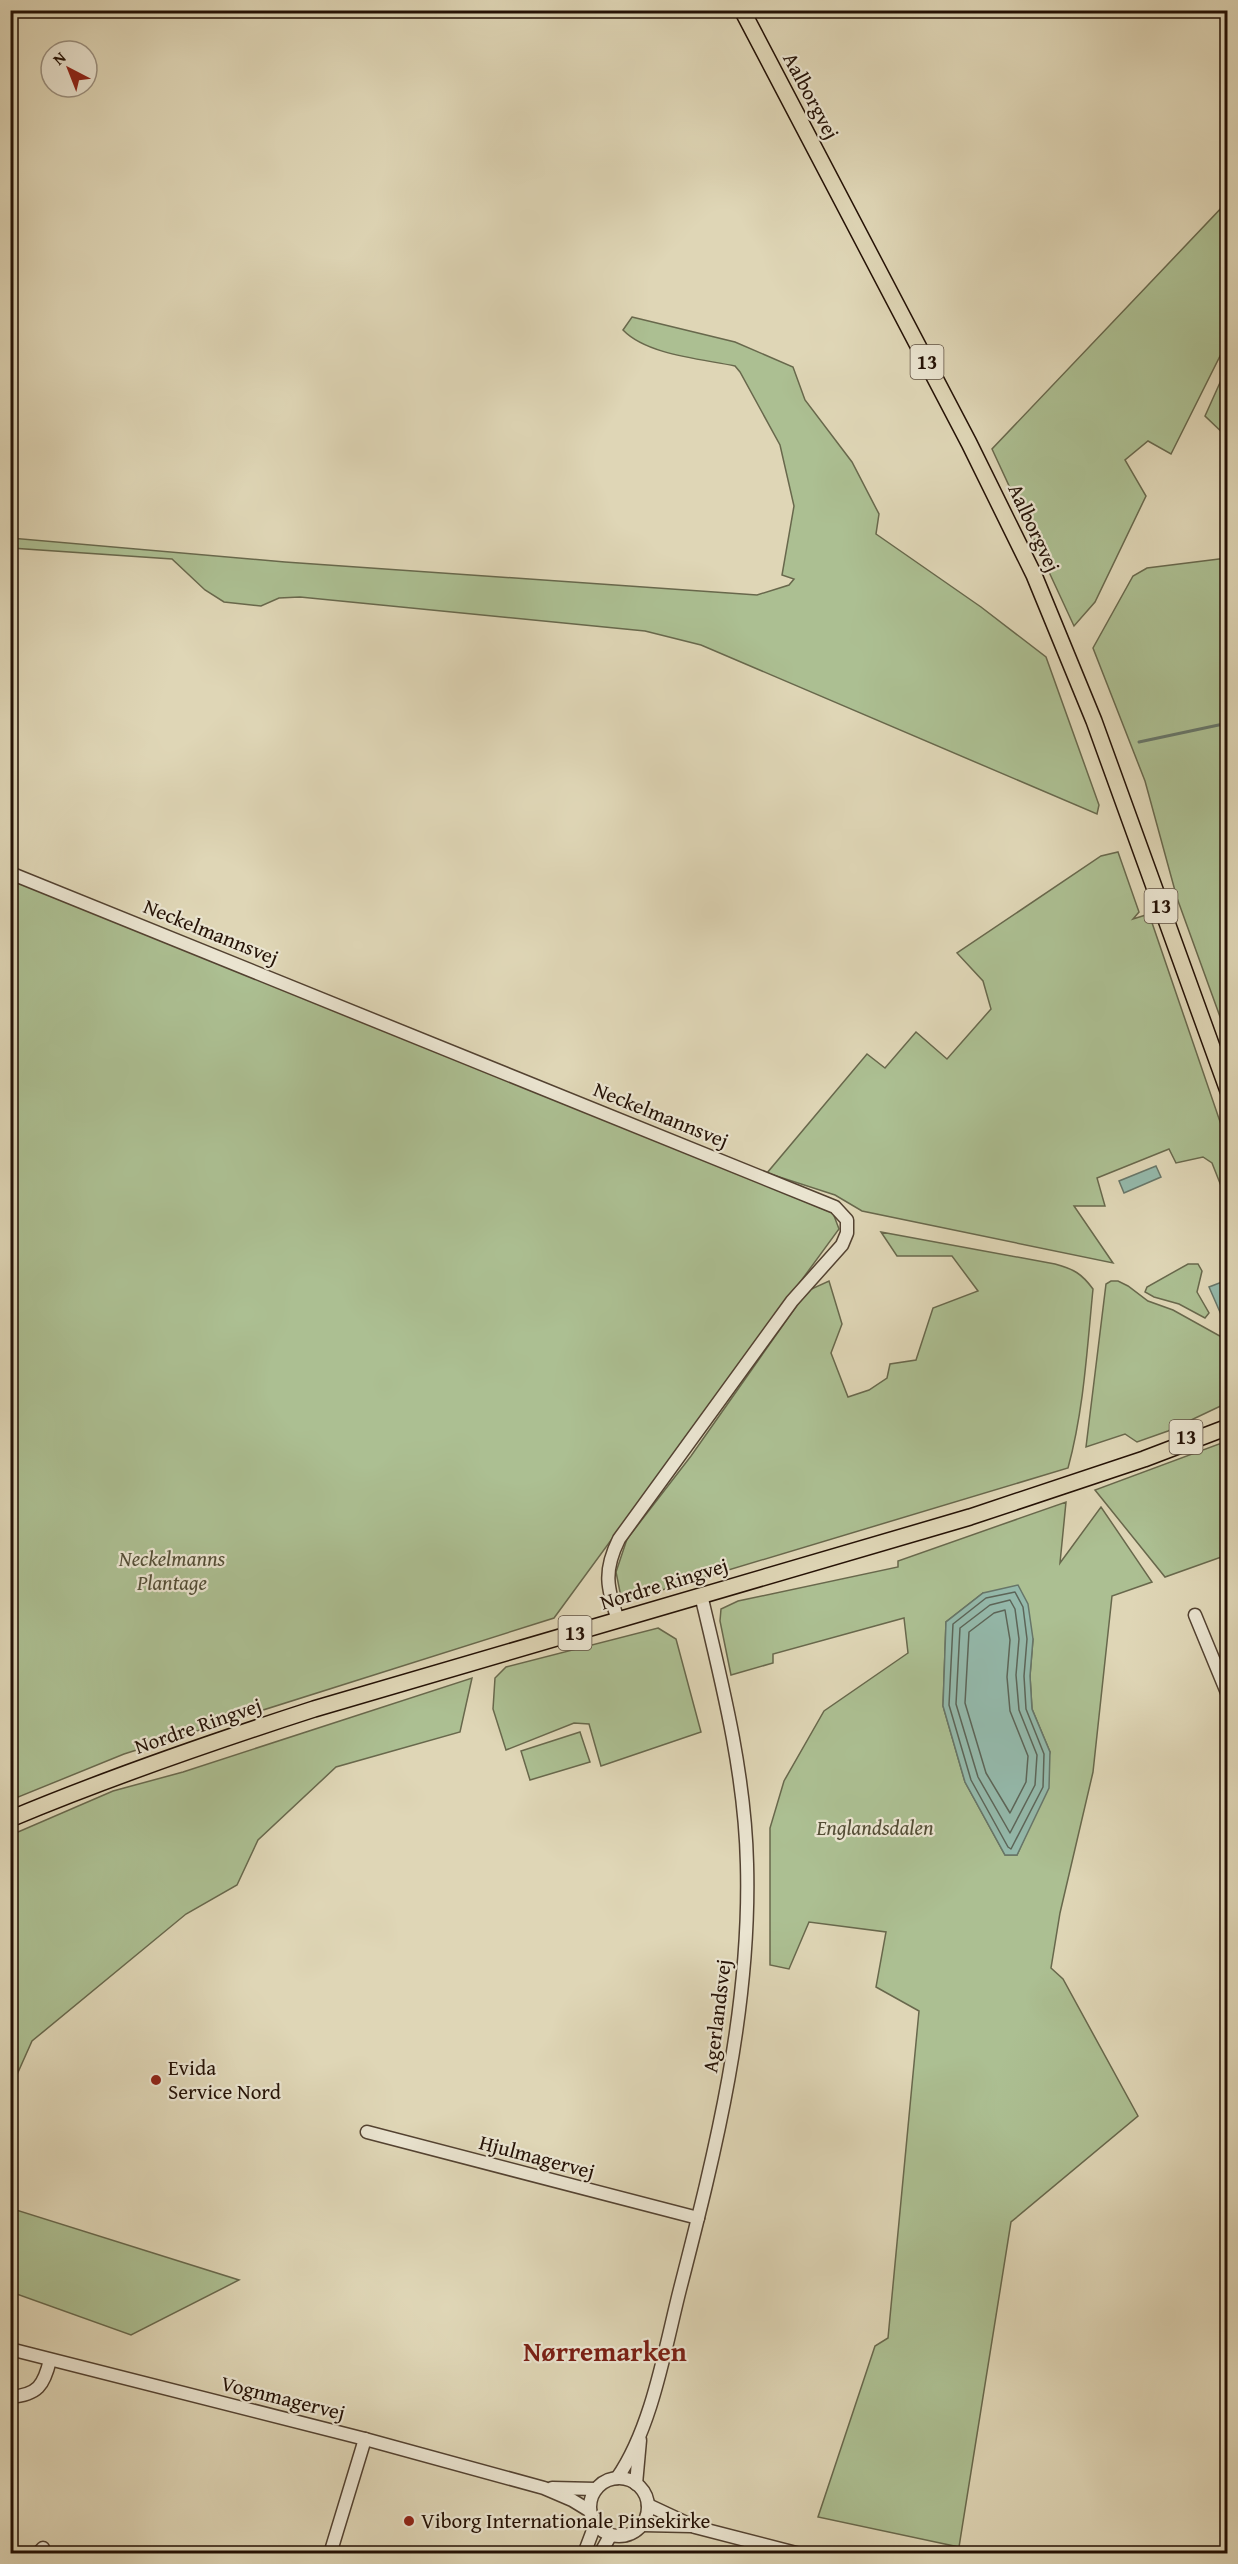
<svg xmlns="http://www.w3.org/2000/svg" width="1238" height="2564" font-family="'Gentium Book Plus',serif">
	<rect width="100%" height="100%" fill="#dfd6b6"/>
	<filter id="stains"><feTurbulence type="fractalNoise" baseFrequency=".00333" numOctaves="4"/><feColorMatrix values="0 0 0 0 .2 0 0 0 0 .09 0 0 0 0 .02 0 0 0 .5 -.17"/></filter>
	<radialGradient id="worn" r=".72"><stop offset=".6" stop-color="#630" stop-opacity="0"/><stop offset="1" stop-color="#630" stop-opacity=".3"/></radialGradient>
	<!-- green -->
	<g fill="#acbf92" stroke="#68684c" stroke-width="1.5" fill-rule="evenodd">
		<path d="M1227,202V342L1171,454L1148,441L1125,460L1146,496L1095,602L1074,626L992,449Z"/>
		<path d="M632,317L735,342L793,367L805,400L852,462L879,514L876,534L981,607L1046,657L1099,805L1097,814L701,645L645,631L300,597L279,598L261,606L224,602L205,590L172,559L11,548V538L285,562L757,595L789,585L794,579L782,575L794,506L780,445L740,372L735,366C702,359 647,355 623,330Z"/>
		<path d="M1227,367L1228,437H1227L1205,416Z"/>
		<path d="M1227,558H1228L1227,1036L1177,898L1145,781L1093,648L1133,576L1147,568Z"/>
		<path d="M1118,852L1139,912L1133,919L1149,914L1227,1142V1201L1212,1163L1203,1157L1176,1163L1169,1149L1097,1178L1105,1206H1074L1113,1263L862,1211L835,1195L767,1173L867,1054L885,1068L916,1032L947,1059L991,1009L983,981L957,953L1101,856Z"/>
		<path d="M11,873L833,1213L839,1229L554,1618L124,1754L11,1800Z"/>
		<path d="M881,1232L1055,1264C1074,1269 1082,1274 1093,1289C1087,1349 1084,1409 1068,1468L622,1602L616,1572L627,1539L691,1456L807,1291L829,1281L842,1324L831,1353L848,1397L869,1390L887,1378L890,1364L916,1360L933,1308L978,1291L952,1256H897Z"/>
		<path d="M1188,1264H1198L1202,1271L1197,1292L1209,1313L1205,1318L1179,1304L1154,1297L1145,1292L1147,1287Z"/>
		<path d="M1111,1281H1118L1128,1286L1148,1301L1173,1310L1227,1340V1403L1168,1431L1137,1442L1125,1434L1086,1447L1106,1284Z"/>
		<path d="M1227,1441V1555L1165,1577L1095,1490Z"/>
		<path d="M1066,1502L1060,1563L1101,1507L1152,1582L1112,1596L1093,1772L1060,1913L1051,1968L1063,1979L1138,2116L1011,2222L959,2547L818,2517L875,2346L888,2338L919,2011L876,1987L886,1932L809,1922L789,1969L770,1965V1828L784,1781L824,1711L908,1653L904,1618L773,1654V1663L731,1675L720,1621L721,1609L738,1601L898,1567V1561ZM983,1593L1033,1639L1030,1676L1032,1709L1050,1752L1032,1821L1017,1855H1005L965,1782L943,1706L946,1622Z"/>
		<path d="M658,1628L676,1639L701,1732L601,1766L589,1724L574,1723L506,1750L493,1709L495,1678L506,1667Z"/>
		<path d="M472,1678L460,1732L336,1767L258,1840L237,1885L186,1914L32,2041L11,2088V1835L113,1791L183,1772Z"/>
		<path d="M580,1732L590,1762L530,1780L521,1751Z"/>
		<path d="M10,2190L16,2210L239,2280L131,2335L11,2292Z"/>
	</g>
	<!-- water -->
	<g fill="#94b9ab" stroke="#677669" stroke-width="1.5">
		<path d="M1156,1166L1161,1177L1124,1193L1119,1181Z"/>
		<path d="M1227,1280V1321L1223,1319L1209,1287Z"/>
		<path d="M1018,1585L1028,1604L1033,1639L1030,1676L1032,1709L1050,1752L1049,1788L1017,1855H1005L965,1782L943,1706L946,1622L983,1593Z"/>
	</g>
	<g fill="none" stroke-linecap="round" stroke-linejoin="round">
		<!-- shore -->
		<g stroke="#5c6558" stroke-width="1.5">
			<path d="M1015,1592L1023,1607L1027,1639L1024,1676L1026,1709L1044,1754L1043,1787L1011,1849L1008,1847L971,1780L949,1705L953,1624L986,1598Z"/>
			<path d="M1010,1600L1015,1609L1019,1639L1016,1675L1019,1710L1037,1755L1035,1785L1010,1833L978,1777L956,1704L960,1628L990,1605Z"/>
			<path d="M1005,1610L1010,1640L1007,1677L1010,1711L1028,1756L1026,1782L1010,1813L986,1773L965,1703L969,1632L994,1613Z"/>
		</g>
		<!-- stream -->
		<path stroke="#677669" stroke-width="3" d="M1139,742L1228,723"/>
		<!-- minor casing -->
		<g stroke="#534231" stroke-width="15">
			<g id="minor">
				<path d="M10,873L835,1207L847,1220V1233L842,1245L792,1301L619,1539C603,1571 607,1588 618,1620"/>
				<path d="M1195,1615L1228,1695"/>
				<path d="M367,2132L698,2218"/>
				<path d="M10,2349L365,2439L544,2488L572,2500L590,2511"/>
				<path d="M10,2397C38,2395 44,2385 50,2360"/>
				<circle cx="619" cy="2507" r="29"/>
				<path d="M617,2478C652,2428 665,2348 680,2289C716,2149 751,2009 747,1864C745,1773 722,1683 701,1595"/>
				<path d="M636,2484L640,2440"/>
				<path d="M552,2488L596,2489"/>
				<path d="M648,2505L695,2527L800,2554"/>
				<path d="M643,2525L691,2526"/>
				<path d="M37,2554L43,2548"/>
				<path d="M330,2554L365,2439"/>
				<path d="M584,2554L595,2525"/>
				<path d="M600,2554L610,2536"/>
			</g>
		</g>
		<!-- major casing -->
		<g stroke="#241105" stroke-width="18">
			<g id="major">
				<path d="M742,10L969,443L1034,575L1094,721L1228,1091"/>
				<path d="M10,1819C110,1777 212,1742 314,1709L970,1517L1144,1459L1228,1427"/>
			</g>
		</g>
		<!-- minor -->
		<use href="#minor" stroke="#eae4d0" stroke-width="12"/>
		<!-- major -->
		<use href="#major" stroke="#dfd6b6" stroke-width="15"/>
	</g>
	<!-- markers -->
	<g fill="#8f2418" stroke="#eae4d0" stroke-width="2">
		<circle cx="156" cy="2080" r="6"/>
		<circle cx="409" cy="2521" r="6"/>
	</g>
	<g text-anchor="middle" stroke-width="4.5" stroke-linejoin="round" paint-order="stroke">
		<!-- shield labels -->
		<g fill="#eae4d0" stroke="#5f5042" stroke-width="1.5">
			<rect x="910.5" y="345" width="33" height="34" rx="4.5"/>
			<rect x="1144.5" y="889" width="33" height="34" rx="4.5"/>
			<rect x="1169.5" y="1420" width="33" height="34" rx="4.5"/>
			<rect x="558.5" y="1616" width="33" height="34" rx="4.5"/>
		</g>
		<g font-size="20" font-weight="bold" fill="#241105">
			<text x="927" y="369">13</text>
			<text x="1161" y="913">13</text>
			<text x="1186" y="1444">13</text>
			<text x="575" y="1640">13</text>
		</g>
		<!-- street labels -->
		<g font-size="21" fill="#241105" stroke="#eae4d0">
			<text transform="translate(811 96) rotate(62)" y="7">Aalborgvej</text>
			<text transform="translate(1034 528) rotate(65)" y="7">Aalborgvej</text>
			<text transform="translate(211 932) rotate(22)" y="7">Neckelmannsvej</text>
			<text transform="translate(661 1115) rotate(22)" y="7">Neckelmannsvej</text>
			<text transform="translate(664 1584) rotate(-17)" y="7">Nordre Ringvej</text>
			<text transform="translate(198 1726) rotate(-19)" y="7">Nordre Ringvej</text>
			<text transform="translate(717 2016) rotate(-83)" y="7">Agerlandsvej</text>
			<text transform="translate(537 2157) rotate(15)" y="7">Hjulmagervej</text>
			<text transform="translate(283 2398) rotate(14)" y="7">Vognmagervej</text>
		</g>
		<!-- park labels -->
		<g font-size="21" font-style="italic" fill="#544e36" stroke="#eae4d0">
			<text x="172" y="1566">Neckelmanns<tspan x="172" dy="24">Plantage</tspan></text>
			<text x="875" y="1835">Englandsdalen</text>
		</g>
		<!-- poi labels -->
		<g font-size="21" fill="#241105" stroke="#eae4d0" text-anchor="start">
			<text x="168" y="2075">Evida<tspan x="168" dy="24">Service Nord</tspan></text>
			<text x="421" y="2528">Viborg Internationale Pinsekirke</text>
		</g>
		<!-- district labels -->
		<g font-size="27" font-weight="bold" fill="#7a1f14" stroke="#eae4d0">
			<text x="605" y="2361">Nørremarken</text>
		</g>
	</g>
	<!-- margin -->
	<rect width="1238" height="2564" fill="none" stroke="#dfd6b6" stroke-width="36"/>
	<rect x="12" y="12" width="1214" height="2540" fill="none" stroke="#241105" stroke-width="3"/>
	<rect x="18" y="18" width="1202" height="2528" fill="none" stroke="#241105" stroke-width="1.5"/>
	<!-- north arrow -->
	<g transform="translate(69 69) rotate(318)"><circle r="28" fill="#eae4d0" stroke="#9b907f" stroke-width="1.5"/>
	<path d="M0-4.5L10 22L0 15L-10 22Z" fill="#8f2418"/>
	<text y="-9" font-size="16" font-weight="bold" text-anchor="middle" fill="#241105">N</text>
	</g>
	<rect width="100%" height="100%" filter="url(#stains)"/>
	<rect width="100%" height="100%" fill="url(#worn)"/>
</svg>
